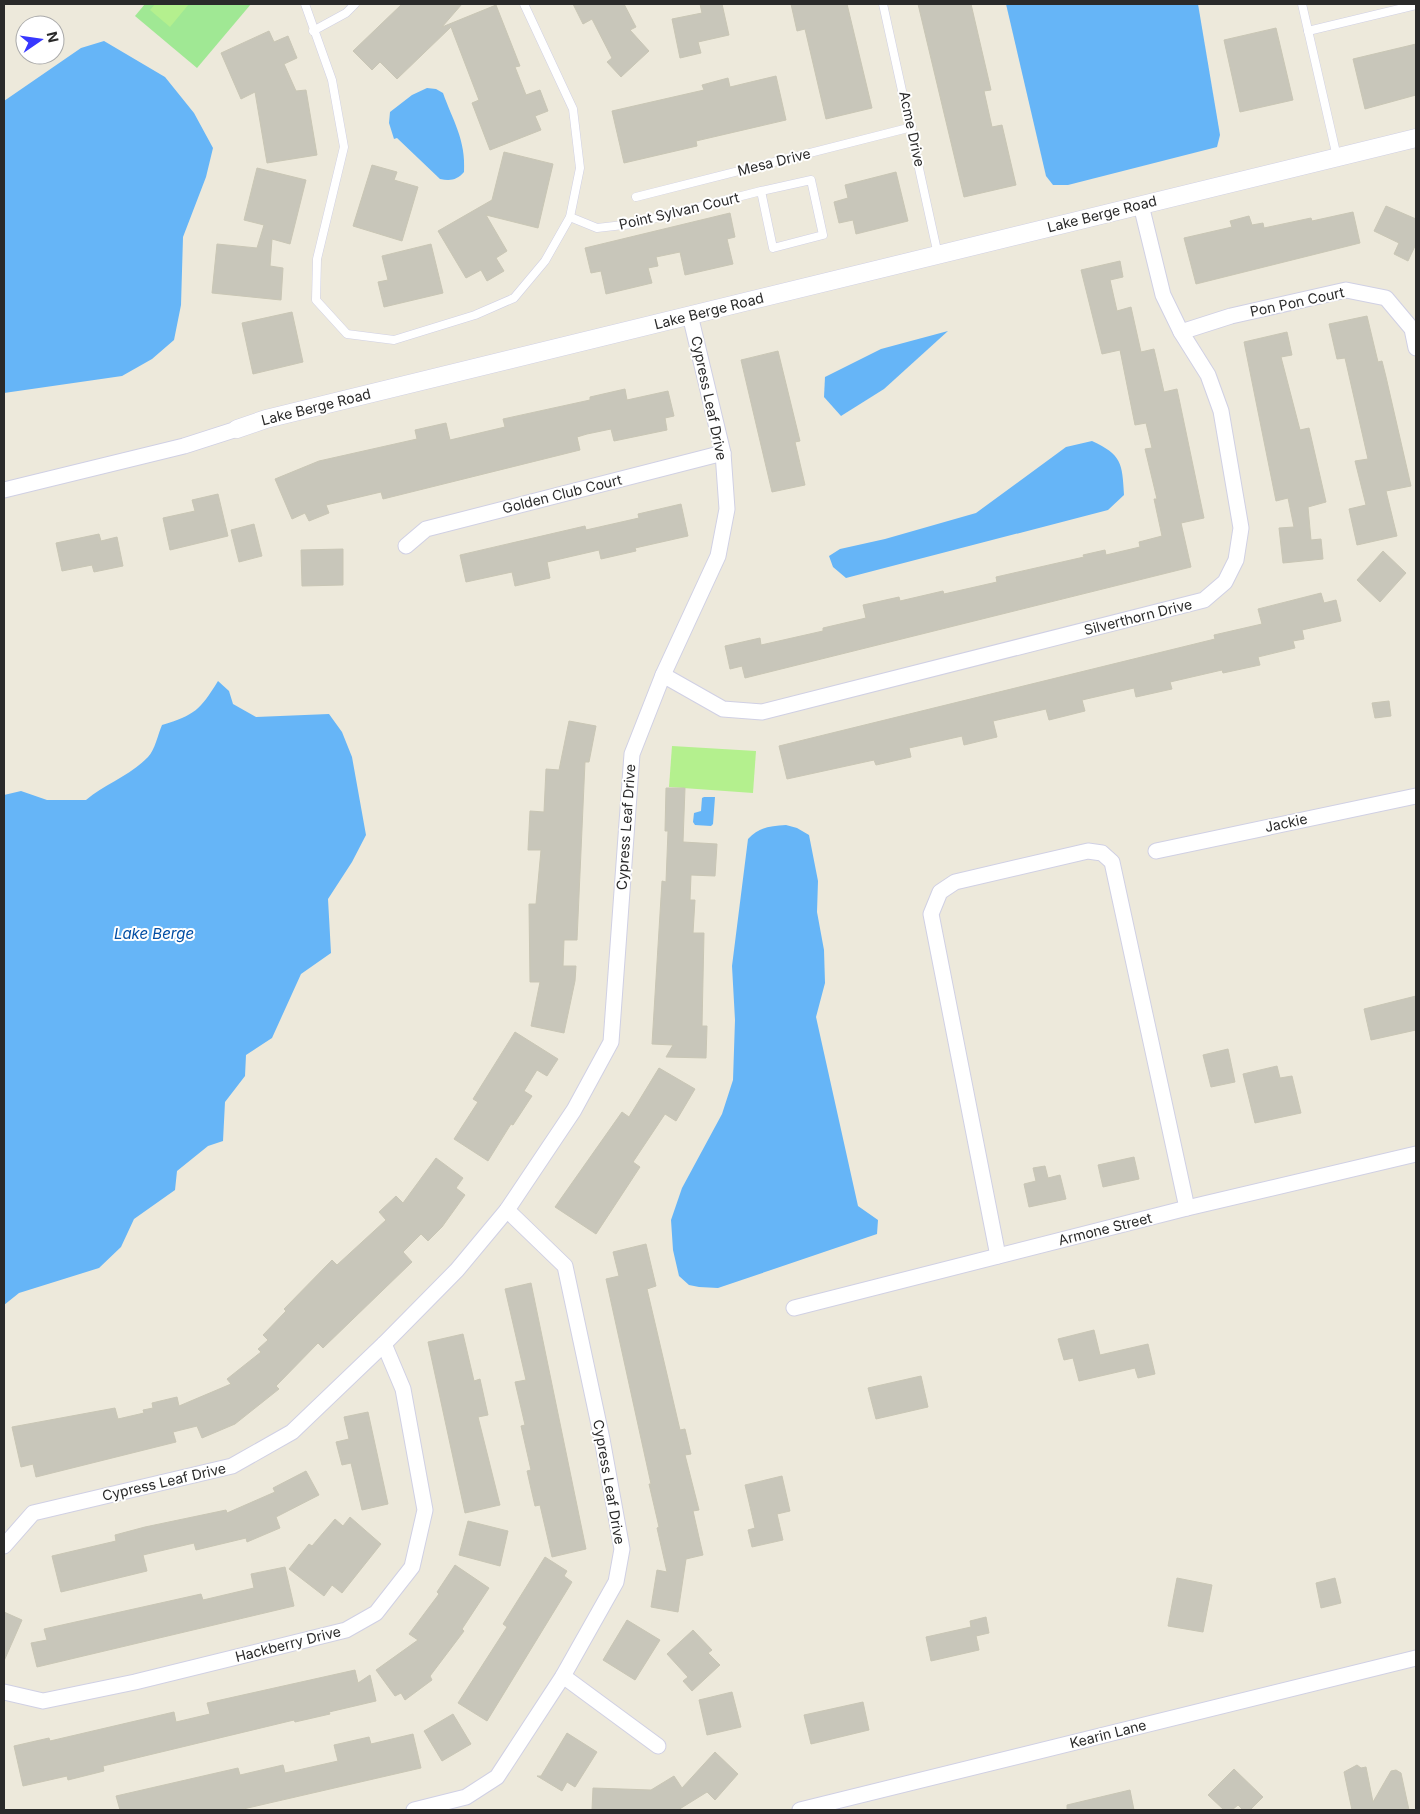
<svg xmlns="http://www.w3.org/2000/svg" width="1420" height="1814" font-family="Inter,sans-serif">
	<rect width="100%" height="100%" fill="#ede9db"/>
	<!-- green -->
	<path fill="#a0e894" d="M145,4H251L197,68L135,16Z"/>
	<!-- pitch -->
	<g fill="#b4f08e">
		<path d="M155,4H189L170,27L150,10Z"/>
		<path d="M672,746L756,751L753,793L669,787Z"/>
	</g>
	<!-- water -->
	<g fill="#66b5f7">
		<path d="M1006,4H1198L1220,135L1217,147L1068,185H1053L1046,176Z"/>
		<path d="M104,41L165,77L194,113L213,148L206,177L183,237L181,305L174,340L152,359L122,376L4,393V101L81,48Z"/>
		<path d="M427,88L436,89L443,93C453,121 466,140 464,172C457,180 451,181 440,179L397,138L394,139L389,123L390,112L412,95Z"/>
		<path d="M948,331L884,389L841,416L824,397L825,377L881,349Z"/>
		<path d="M1092,441C1122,455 1122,463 1124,495L1108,510L846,578L833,567L829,556L840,549L885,539L976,513L1066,447Z"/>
		<path d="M218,681L229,691L233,704L256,717L329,714L342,732L352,757L366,835L352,862L328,899L331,953L301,974L272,1038L246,1055L245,1076L225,1102L223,1141L208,1146L177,1171L175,1190L134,1219L121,1247L99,1268L19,1293L4,1305V795L21,791L47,800H86C105,784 131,775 148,757C155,750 158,734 162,725C195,715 200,710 218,681Z"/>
		<path d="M704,797H715L713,824L711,826L695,825L693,822L694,813L701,811L702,798Z"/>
		<path d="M786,825L797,828L809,835L818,881L817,912L824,950L825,983L816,1017L858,1206L878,1220L877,1234L718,1288L699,1287L689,1285L679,1276L673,1250L671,1220L682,1188L722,1114L733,1080L735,1020L732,966L748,839C759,827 770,826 786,825Z"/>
	</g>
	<!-- building -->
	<g fill="#c8c6ba" stroke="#c9c6b5">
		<path d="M402,4H462L442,27L496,5L520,66L515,67L526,95L540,90L548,111L535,116L541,130L490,150L472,103L479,100L451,27L397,79L380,62L372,70L353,51Z"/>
		<path d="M573,4H624L636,27L630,30L649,51L621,77L607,62L612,58L592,19L583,24Z"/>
		<path d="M700,4H722L729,35L698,42L701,53L680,58L672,19L702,13Z"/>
		<path d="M791,4H847L872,108L826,119L805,29L797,31Z"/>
		<path d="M918,4H971L991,90L984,91L992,127L1002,125L1016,185L964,197Z"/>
		<path d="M1276,28L1293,100L1240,112L1224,40Z"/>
		<path d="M269,31L274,42L288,36L297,58L284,64L296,91L306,90L317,155L267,163L255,92L241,99L221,53Z"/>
		<path d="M1416,44V95L1365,109L1353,59Z"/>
		<path d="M776,76L786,120L696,141L697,146L624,163L612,111L704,90L702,85L728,78L730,87Z"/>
		<path d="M504,152L553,164L538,228L486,215L507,251L496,258L504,271L487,281L481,270L466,278L438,231L492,200Z"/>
		<path d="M372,165L397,172L394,180L418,187L402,241L353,226Z"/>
		<path d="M257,168L306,180L290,244L272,239L270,266L283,268L281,300L212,293L217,244L257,248L264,225L244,220Z"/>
		<path d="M896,172L908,221L856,234L853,220L839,223L834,202L848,198L845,185Z"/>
		<path d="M1386,206L1416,219V244L1408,261L1394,254L1399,243L1374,231Z"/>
		<path d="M1353,212L1360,243L1196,284L1184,238L1232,227L1230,221L1249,216L1252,225L1263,223L1264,228L1311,218L1312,221Z"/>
		<path d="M730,213L735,237L727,239L733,264L685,275L680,252L656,257L658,266L648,268L652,283L606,294L601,271L591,273L585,248Z"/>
		<path d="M431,244L443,293L384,307L378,282L388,280L382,256Z"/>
		<path d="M1120,261L1123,277L1110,280L1117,311L1131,307L1141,352L1154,349L1164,392L1177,389L1204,518L1181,523L1191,567L745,678L742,666L730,669L725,646L760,638L761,645L823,631V628L866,618L863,605L899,597L900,601L943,591L944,594L997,582L996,577L1084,557L1083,555L1105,550L1106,555L1140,547L1139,542L1162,536L1154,499H1157L1145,449L1152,448L1146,423L1135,425L1120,350L1102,354L1081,270Z"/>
		<path d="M292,312L303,362L253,374L242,323Z"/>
		<path d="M1367,316L1378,362L1382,361L1386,377L1411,486L1386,491L1397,536L1357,545L1349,509L1366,505L1355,461L1368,459L1345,358L1337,359L1329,324Z"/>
		<path d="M1287,332L1292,355L1281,357L1300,430L1309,428L1326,502L1308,507L1311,540L1321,539L1323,559L1283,563L1279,528L1294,527L1288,498L1276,501L1244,342Z"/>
		<path d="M778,351L800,441L795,442L805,485L772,492L741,360Z"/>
		<path d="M625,389L627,400L668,391L674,416L665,418L667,430L614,441L611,429L587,434L577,437L580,450L383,499L381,492L326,505L329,513L309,521L305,513L292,519L275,479L319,461L417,439L415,430L446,423L450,440L505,427L503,419L590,400V397Z"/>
		<path d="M218,494L228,536L170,550L163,518L195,511L192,500Z"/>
		<path d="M681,504L688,536L635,548L636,551L601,559L599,550L547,562L550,578L515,586L512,572L466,582L460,555L585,526L586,530L639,518L638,514Z"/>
		<path d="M254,524L262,556L239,562L231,530Z"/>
		<path d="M99,534L101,541L117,537L123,566L94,572L92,565L62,571L56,543Z"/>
		<path d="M343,549V585L302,586L301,550Z"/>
		<path d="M1383,551L1406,573L1380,602L1357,580Z"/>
		<path d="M1321,593L1324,603L1336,600L1341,621L1302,630L1304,639L1293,641L1295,648L1258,657L1260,665L1223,673L1222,670L1170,682L1172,689L1136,697L1134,688L1082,700L1085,711L1049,720L1046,709L993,721L997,737L964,745L962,736L909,748L911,757L876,765L874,760L787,779L779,746L1215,639L1214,635L1262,624L1258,609Z"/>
		<path d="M1389,701L1391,716L1375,718L1372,703Z"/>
		<path d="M569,721L596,726L589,762H585L577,940H564L563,966H576L575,981L564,1033L531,1026L540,982H530L529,904H536L541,850H528L530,811L544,812L546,769L559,770Z"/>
		<path d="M666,788H685L683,842L717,844L715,876L691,875L690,900H695L693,933H704L702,1026H707L706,1058L666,1057L673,1045L652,1044L662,881L666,882L668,831H665Z"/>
		<path d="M1416,996V1030L1371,1040L1364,1009Z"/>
		<path d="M515,1032L558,1059L547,1076L537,1070L524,1091L532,1096L513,1125L511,1124L488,1161L454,1139L478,1102L473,1099Z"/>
		<path d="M1228,1049L1235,1082L1211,1087L1203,1055Z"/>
		<path d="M1277,1066L1280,1078L1292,1076L1301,1113L1255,1123L1243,1074Z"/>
		<path d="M659,1068L695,1089L676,1121L665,1114L633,1162L640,1167L596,1234L555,1207L622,1112L629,1117Z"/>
		<path d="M1134,1157L1139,1179L1103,1187L1098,1165Z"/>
		<path d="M436,1158L463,1178L456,1188L465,1195L442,1227L428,1241L421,1234L403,1252L412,1262L323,1348L318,1343L276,1386L279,1389L235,1424L202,1438L197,1426L173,1432L176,1442L36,1477L33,1464L21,1467L12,1427L115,1408L118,1419L144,1413L143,1410L153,1408L152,1403L177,1397L179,1406L231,1384L227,1379L261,1352L258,1349L268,1340L263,1335L286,1311L284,1309L332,1260L337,1265L386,1220L379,1212L396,1196L403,1203Z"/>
		<path d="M1045,1166L1048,1178L1060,1175L1066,1199L1029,1207L1024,1184L1036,1181L1033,1168Z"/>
		<path d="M646,1244L656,1286L647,1289L680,1430L685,1429L691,1454L685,1455L699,1510L693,1511L703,1555L686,1559L678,1612L651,1607L657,1570L667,1572L657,1528L659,1527L649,1484H651L606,1279L619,1276L613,1252Z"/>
		<path d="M531,1283L586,1549L552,1557L540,1505L535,1506L527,1471L531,1470L521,1426L525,1425L515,1382L526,1380L505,1289Z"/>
		<path d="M1094,1330L1100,1355L1148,1344L1155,1374L1138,1378L1135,1368L1079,1381L1073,1358L1064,1360L1058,1339Z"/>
		<path d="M463,1334L474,1381L480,1379L488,1415L478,1417L500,1505L465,1513L428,1342Z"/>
		<path d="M921,1376L928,1407L876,1419L868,1388Z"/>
		<path d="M368,1412L388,1504L362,1510L351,1463L342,1465L336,1442L349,1439L344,1417Z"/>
		<path d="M306,1471L319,1495L276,1517L280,1528L247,1542L246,1538L196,1550L194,1543L143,1555L147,1571L61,1592L52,1556L116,1541L115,1535L145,1527L226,1510L227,1513L275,1492L273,1488Z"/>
		<path d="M782,1476L790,1511L777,1514L783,1540L752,1547L748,1530L755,1528L745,1485Z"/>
		<path d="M350,1517L381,1544L342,1593L332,1585L324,1596L289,1569L309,1544L312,1546L335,1519L343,1526Z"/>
		<path d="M468,1521L508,1531L500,1566L459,1555Z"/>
		<path d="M545,1557L567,1571L564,1576L572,1582L487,1721L458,1703L507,1627L503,1624Z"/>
		<path d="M455,1565L489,1588L462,1629L464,1631L430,1676L432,1680L405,1700L401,1693L395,1696L376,1670L418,1640L409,1634L439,1594L437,1592Z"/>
		<path d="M285,1567L294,1606L37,1667L31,1643L47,1640L44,1629L201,1594L203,1600L254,1588L251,1574Z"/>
		<path d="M1177,1578L1212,1585L1203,1632L1168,1626Z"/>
		<path d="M1335,1578L1341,1603L1321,1608L1316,1583Z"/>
		<path d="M4,1612L22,1620L4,1661Z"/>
		<path d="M986,1617L989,1633L976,1636L979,1650L931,1661L926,1637L971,1627L970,1621Z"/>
		<path d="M627,1620L660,1640L635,1680L603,1660Z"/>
		<path d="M693,1630L712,1650L708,1653L720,1665L692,1691L683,1681L688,1677L667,1654Z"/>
		<path d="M355,1670L358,1683L370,1675L376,1701L329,1712L330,1714L295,1722L294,1720L103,1766L104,1771L68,1780L67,1776L23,1786L14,1746L49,1738L50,1741L174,1712L176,1722L210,1714L207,1703Z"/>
		<path d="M732,1692L741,1727L707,1735L699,1700Z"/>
		<path d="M863,1702L869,1730L811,1744L804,1715Z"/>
		<path d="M453,1714L471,1744L442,1761L424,1731Z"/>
		<path d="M567,1733L597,1752L575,1787L567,1782L562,1791L537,1776H541Z"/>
		<path d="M413,1734L421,1768L239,1810H120L116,1796L238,1768L240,1775L283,1765L285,1773L338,1761L334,1745L369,1737L371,1744Z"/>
		<path d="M715,1752L738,1774L715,1800L707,1792L678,1810H592L593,1788L651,1790L674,1776L682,1788Z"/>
		<path d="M1357,1765L1361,1768L1366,1767L1373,1802L1391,1771L1396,1770L1401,1773L1409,1810H1352L1344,1772Z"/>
		<path d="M1234,1769L1263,1797L1250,1810H1243L1238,1805L1232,1810H1224L1208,1795Z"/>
		<path d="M1130,1790L1134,1810H1067V1805Z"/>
	</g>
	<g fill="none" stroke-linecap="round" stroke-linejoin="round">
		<!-- service casing -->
		<g stroke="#d0d0e4" stroke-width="9">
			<g id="service">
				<path d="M305,4L332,80L344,147L317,259L316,300L347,334L394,340L475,315L514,298L545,261L570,217L580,168L573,109L524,4"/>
				<path d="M883,4L938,255"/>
				<path d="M1302,4L1337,157"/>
				<path d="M313,31L346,13L355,4"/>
				<path d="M1308,31L1416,5"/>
				<path d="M636,197L912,127"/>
				<path d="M570,217L597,228L632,224L761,191L773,248L823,235L811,180L761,191"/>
			</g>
		</g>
		<!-- minor casing -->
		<g stroke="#d0d0e4" stroke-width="17">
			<g id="minor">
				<path d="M1181,332L1231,316L1346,290L1386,298L1412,329L1416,348"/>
				<path d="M4,490L184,446L237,429"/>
				<path d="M406,546L426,529L723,453"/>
				<path d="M663,675L723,709L762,712L1204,600L1225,582L1236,560L1241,528L1221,411L1208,375L1181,332L1163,295L1141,205"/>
				<path d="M1156,851L1416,796"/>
				<path d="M998,1256L931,914L940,892L955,882L1088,851L1102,853L1112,862L1187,1208"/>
				<path d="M794,1308L1187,1208L1416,1154"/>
				<path d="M4,1546L33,1513L232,1466L292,1432L384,1344L457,1270L507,1210L574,1110L611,1042L632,754L663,675L718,556L727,509L723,453L690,315"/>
				<path d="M563,1676L658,1746"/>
				<path d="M4,1692L43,1701L135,1682L346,1630L376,1613L412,1567L425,1510L403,1389L384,1344"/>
				<path d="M414,1810L466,1797L497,1777L563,1676L616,1582L622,1549L602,1439L565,1266L507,1210"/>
				<path d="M800,1810L1416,1658"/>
			</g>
		</g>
		<!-- tertiary casing -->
		<g stroke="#d0d0e4" stroke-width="19">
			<path id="tertiary" d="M237,429L266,419L1416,138"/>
		</g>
		<!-- service -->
		<use href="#service" stroke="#fff" stroke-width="8"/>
		<!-- minor -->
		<use href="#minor" stroke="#fff" stroke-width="15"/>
		<!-- tertiary -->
		<use href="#tertiary" stroke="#fff" stroke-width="18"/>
	</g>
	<g text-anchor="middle" stroke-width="4" stroke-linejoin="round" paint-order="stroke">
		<!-- street labels -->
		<g font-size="14" fill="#2a2a2a" stroke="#fff">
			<text transform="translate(912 129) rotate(78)" y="5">Acme Drive</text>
			<text transform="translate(774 162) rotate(-14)" y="5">Mesa Drive</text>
			<text transform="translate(679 211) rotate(-13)" y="5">Point Sylvan Court</text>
			<text transform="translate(1102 214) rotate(-14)" y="5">Lake Berge Road</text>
			<text transform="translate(1297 302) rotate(-12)" y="5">Pon Pon Court</text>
			<text transform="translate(709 311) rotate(-14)" y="5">Lake Berge Road</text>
			<text transform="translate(709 398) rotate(78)" y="5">Cypress Leaf Drive</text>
			<text transform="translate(316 407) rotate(-14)" y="5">Lake Berge Road</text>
			<text transform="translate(562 494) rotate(-14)" y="5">Golden Club Court</text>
			<text transform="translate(1138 617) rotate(-14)" y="5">Silverthorn Drive</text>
			<text transform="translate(1286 823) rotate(-12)" y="5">Jackie</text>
			<text transform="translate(626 827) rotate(-86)" y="5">Cypress Leaf Drive</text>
			<text transform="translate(1105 1229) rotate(-14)" y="5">Armone Street</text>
			<text transform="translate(164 1482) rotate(-13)" y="5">Cypress Leaf Drive</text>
			<text transform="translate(609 1482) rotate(80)" y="5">Cypress Leaf Drive</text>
			<text transform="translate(288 1644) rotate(-14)" y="5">Hackberry Drive</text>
			<text transform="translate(1108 1734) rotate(-14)" y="5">Kearin Lane</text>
		</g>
		<!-- water labels -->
		<g font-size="15" font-style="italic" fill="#034fa5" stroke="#fff">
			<text x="154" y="939">Lake Berge</text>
		</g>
	</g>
	<!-- border -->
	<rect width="1420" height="1814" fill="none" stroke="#2a2a2a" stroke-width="10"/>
	<!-- north arrow -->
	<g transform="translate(40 40) rotate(77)"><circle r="24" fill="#ffffff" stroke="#aaaaaa"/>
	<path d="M0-4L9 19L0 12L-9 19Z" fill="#3737ff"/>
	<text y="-8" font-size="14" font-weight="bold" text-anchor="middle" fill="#2a2a2a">N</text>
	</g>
</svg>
